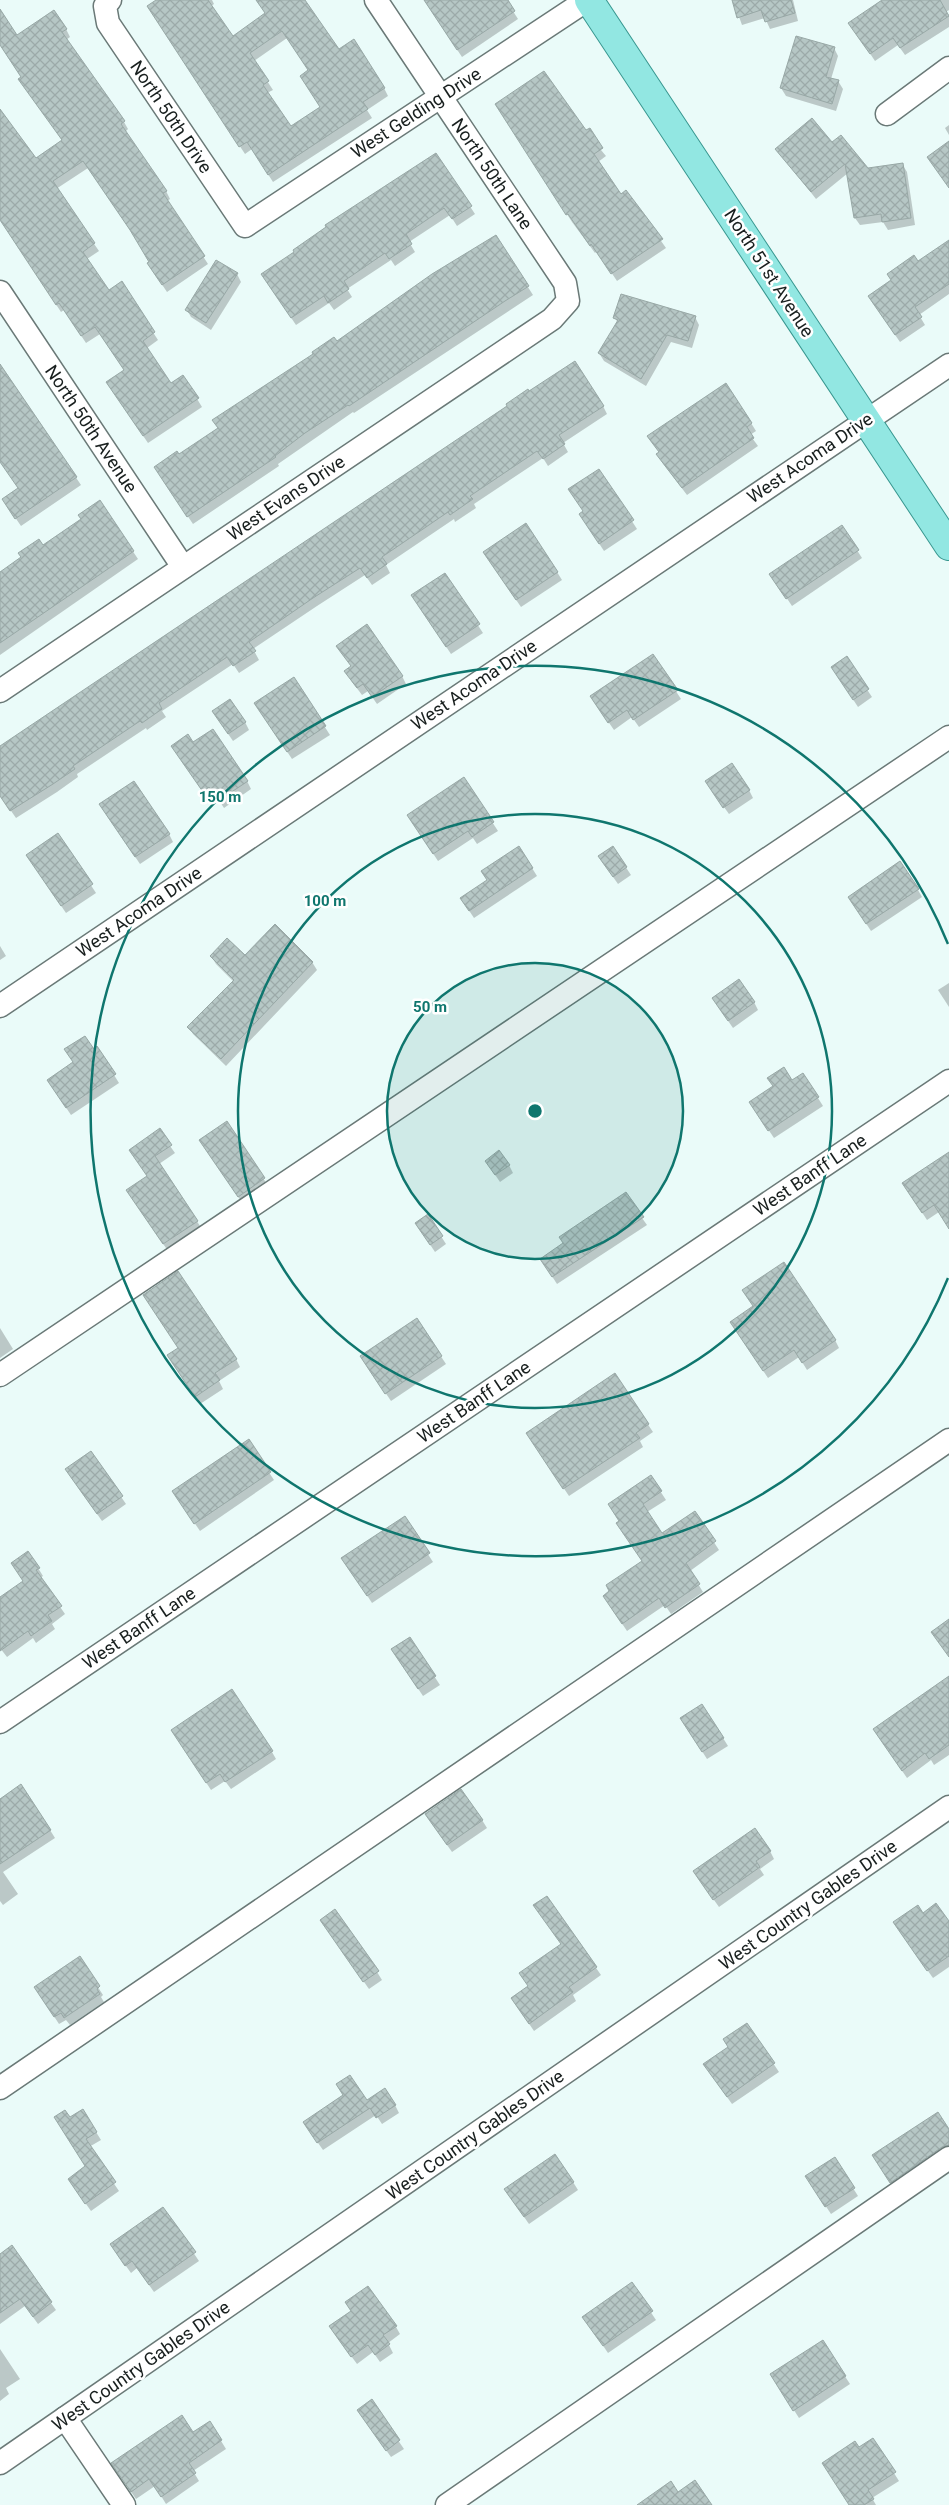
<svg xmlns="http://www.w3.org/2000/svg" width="949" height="2505" font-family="Roboto,sans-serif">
	<defs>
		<pattern id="building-cross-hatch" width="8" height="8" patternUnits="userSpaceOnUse" patternTransform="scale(1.25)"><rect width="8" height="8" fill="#b6c7c5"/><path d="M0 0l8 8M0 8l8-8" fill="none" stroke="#9caaa9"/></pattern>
	</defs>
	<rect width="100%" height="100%" fill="#eafbf9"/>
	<!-- shadow -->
	<g fill="#0003" fill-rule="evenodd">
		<path d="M158,0H212L214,4L211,6L232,38L266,14L256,0H304L339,51L384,88L388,96L367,110L372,118L273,182L252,149L245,154L153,14ZM287,38L309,71L321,108L290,128L267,93L273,90L254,61Z"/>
		<path d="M424,0H506L518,19L462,57Z"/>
		<path d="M733,0H793L798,21L770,29L765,18L742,25Z"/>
		<path d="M884,0H949V10L946,12L949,15V27L905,55L898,45L875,61L855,31Z"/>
		<path d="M0,18L17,36L66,29L70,37L66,40L124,122L128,129L125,132L166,191L170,199L167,201L208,264L167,292L153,271L151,262L136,238L88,168L56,189L99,251L87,259L109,292L121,283L158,340L147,348L171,384L183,376L202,407L148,443L112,390L125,371L100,334L86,343L64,310L61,312L9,233L0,213V110L35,159L63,141L0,44Z"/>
		<path d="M834,48L838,56L831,79L838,81L843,89L836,111L786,96L781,88Z"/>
		<path d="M501,112L586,132L606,156L598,162L620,195L626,191L666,248L617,281L597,251L595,253L572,222Z"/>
		<path d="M949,125V135L945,128Z"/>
		<path d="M832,144L868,170L902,164L907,172L915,225L888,230L883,222L860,225L855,218L848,173L816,199L777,149Z"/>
		<path d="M436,155L475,214L457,226L450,215L409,242L415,252L395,266L391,260L347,289L352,297L334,310L329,303L296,325L267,282Z"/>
		<path d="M496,237L533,295L354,413L353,412L278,464L279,466L193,524L160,475L179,455Z"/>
		<path d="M949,241V294L919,315L925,325L900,342L869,297Z"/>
		<path d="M237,274L241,282L211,330L191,317L187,310Z"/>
		<path d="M695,317L699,325L692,348L671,342L646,386L604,361L599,353L618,323L615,318Z"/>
		<path d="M0,364L81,485L21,526L8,507L19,489L0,460Z"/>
		<path d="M529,392L603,406L607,414L563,443L568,452L548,466L543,458L474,504L476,508L455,522L454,519L386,565L390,573L372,585L365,575L317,606L253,649L259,660L239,673L233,664L162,711L166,717L147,730L146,728L77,774L78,777L57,792L16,818L0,795V748Z"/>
		<path d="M751,423L756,431L750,435L758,446L687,495L662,462L660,453Z"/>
		<path d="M599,470L637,529L604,551L585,522L584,512Z"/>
		<path d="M100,502L138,559L0,655V573L82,520Z"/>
		<path d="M842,527L862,558L792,606L776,582Z"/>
		<path d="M489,560L557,572L562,580L521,607Z"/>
		<path d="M444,574L483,633L451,654L417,603Z"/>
		<path d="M653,656L681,699L639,727L632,717L614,730L596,704Z"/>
		<path d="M846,658L872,697L858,707L837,675Z"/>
		<path d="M402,676L406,684L377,704L368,691L362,695L350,679Z"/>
		<path d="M294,679L330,735L292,759L260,711Z"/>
		<path d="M218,719L245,722L249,730L233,741Z"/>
		<path d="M193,744L247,781L251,789L224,808L215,794L208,799L177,754Z"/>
		<path d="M464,779L498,831L477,844L473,838L438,861L413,823Z"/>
		<path d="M711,789L749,790L753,798L729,814Z"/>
		<path d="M105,812L169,834L173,842L140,864Z"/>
		<path d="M58,835L96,893L66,913L32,863Z"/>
		<path d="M613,848L631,875L618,884L604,864Z"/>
		<path d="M532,868L537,876L474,918L466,906Z"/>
		<path d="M918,890L922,897L871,931L854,905Z"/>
		<path d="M0,946L6,956L0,960Z"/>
		<path d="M211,956L312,962L317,970L226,1066L193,1034L189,1027L233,981L216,964Z"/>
		<path d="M949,983V1007L938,990Z"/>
		<path d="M754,1002L758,1010L733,1028L718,1006Z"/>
		<path d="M97,1048L119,1083L71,1115L53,1088Z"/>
		<path d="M803,1074L823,1106L774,1138L755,1110Z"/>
		<path d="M226,1123L269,1187L243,1204L205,1148Z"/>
		<path d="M170,1146L175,1153L159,1164L202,1229L168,1251L132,1198L148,1177L135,1158Z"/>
		<path d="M949,1153V1221L939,1212L927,1220L908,1191Z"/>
		<path d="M509,1165L513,1173L500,1182L491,1169Z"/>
		<path d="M428,1216L446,1244L435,1252L421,1231Z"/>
		<path d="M642,1218L647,1225L557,1284L546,1267Z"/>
		<path d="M755,1307L835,1340L839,1348L807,1370L799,1357L768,1378L736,1330Z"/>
		<path d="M416,1319L446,1364L391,1401L366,1364Z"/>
		<path d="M0,1328L13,1349L0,1358Z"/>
		<path d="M236,1359L240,1367L219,1381L223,1389L200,1404L173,1363Z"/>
		<path d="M615,1375L653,1432L640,1441L643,1447L569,1496L532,1441Z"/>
		<path d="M248,1441L274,1480L200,1531L178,1499Z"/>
		<path d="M91,1453L126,1504L102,1521L71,1477Z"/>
		<path d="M651,1477L666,1500L647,1512L662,1535L695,1513L719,1550L690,1571L703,1592L671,1614L665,1605L627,1631L609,1604L643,1562L622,1531Z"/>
		<path d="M404,1517L433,1562L372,1603L348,1566Z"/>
		<path d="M38,1568L43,1576L40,1578L65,1614L52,1624L55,1629L36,1643L33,1638L7,1657L0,1648V1599L24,1582L17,1571Z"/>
		<path d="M409,1638L440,1685L423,1696L397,1657Z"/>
		<path d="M949,1705V1755L934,1765L931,1760L907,1778L879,1737Z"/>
		<path d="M686,1726L723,1738L728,1746L707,1759Z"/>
		<path d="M177,1738L272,1752L276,1759L231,1789L225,1781L211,1790Z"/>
		<path d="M0,1800L50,1830L55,1838L3,1872L18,1894L3,1905L0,1901Z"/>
		<path d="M482,1820L487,1828L452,1852L431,1822Z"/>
		<path d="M770,1851L774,1859L760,1869L764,1875L719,1907L699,1879Z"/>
		<path d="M546,1897L601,1975L573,1995L576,2001L534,2031L517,2006L562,1944Z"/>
		<path d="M923,1914L949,1923V1967L933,1978L899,1930Z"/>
		<path d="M326,1928L377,1972L382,1980L369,1989Z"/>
		<path d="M79,1958L103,1995L101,1997L104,2002L70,2025L66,2020L59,2024L40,1995Z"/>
		<path d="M747,2024L779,2072L732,2104L709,2072Z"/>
		<path d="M367,2102L395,2105L399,2113L382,2124L376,2115L323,2150L309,2130Z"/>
		<path d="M70,2118L96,2132L101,2140L89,2147L119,2191L91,2211L74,2187L87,2167Z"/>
		<path d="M949,2131V2154L895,2190L878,2163Z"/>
		<path d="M834,2158L858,2196L831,2214L811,2184Z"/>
		<path d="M573,2182L578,2190L529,2224L510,2197Z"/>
		<path d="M163,2208L199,2261L154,2292L137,2268L131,2273L116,2252Z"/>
		<path d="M11,2247L56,2310L38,2324L25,2306L0,2324V2256Z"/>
		<path d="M632,2284L656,2320L608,2353L589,2325Z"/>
		<path d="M396,2327L400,2334L388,2343L393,2353L380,2362L373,2352L357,2364L335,2334Z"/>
		<path d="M822,2341L850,2384L799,2418L776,2382Z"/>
		<path d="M0,2349L20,2379L6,2388L9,2394L0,2401Z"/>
		<path d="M371,2401L404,2449L391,2457L363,2418Z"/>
		<path d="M210,2423L226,2449L193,2471L199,2481L166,2504L155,2486L136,2499L117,2471L193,2434Z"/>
		<path d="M873,2440L899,2481L872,2498L876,2505H850L858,2449Z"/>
	</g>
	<!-- building -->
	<g fill="url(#building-cross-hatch)" stroke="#98a8a6" fill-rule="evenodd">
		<path d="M156,0H208L233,36L265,13L256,0H305L339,49L354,39L385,88L363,102L368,109L268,175L247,142L239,147L147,6ZM282,31L308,70L300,76L320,107L291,126L263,85L269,81L250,53Z"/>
		<path d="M424,0H508L515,11L457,50Z"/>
		<path d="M732,0H791L795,13L765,22L761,10L737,18Z"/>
		<path d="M882,0H940L949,16L900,48L893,38L870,54L848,23Z"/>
		<path d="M0,9L17,35L54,10L67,29L62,32L125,121L121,124L167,191L163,193L205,256L162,285L147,263L149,262L130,230L83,161L53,181L95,243L83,252L109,290L122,281L155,332L143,341L171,383L183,375L199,398L143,436L106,382L124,370L95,327L81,336L59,303L56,305L0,220V109L36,158L62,140L18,79L21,77L0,45Z"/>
		<path d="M796,36L835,47L826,77L839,80L832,104L780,88Z"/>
		<path d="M544,71L586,130L590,128L603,148L594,154L621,194L626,190L663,239L611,274L591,244L590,246L568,214L566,215L495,104Z"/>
		<path d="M812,118L832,142L841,135L868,168L903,163L911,218L882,222L881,214L854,218L845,164L811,192L775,149Z"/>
		<path d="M949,141V188L927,157Z"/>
		<path d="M436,153L472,206L452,219L444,208L406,234L412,244L389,259L385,253L344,281L349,289L328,303L324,296L291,318L261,274L294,252L293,250L326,227L325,225Z"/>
		<path d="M496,235L529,286L505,301L349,406L348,405L305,433L275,456L276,457L187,517L154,467L177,451L179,454L218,428L212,420L313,354L312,352L334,337L337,341L432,274Z"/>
		<path d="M949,240V284L915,307L922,317L895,335L868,296L891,280L887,274L914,255L918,261Z"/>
		<path d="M216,260L238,273L206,323L185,310Z"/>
		<path d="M621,294L696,316L688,341L667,335L641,379L598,353L618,320L613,318Z"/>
		<path d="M575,361L604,406L559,435L565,444L543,459L537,451L470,496L473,499L450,515L448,512L382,557L387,564L367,578L360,568L313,598L249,642L256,651L233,666L227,657L159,703L162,709L142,723L140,721L73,766L75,769L53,784L10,811L0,796V746L507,406L506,404L528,389L529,391Z"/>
		<path d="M0,364L77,477L15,519L2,499L18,488L0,462Z"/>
		<path d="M726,383L752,423L747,427L754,438L682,488L656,454L659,452L647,436Z"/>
		<path d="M599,469L634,520L599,544L579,514L583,511L568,489Z"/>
		<path d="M100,500L134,551L0,643V572L21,557L18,553L39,539L43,545L81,519L78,515Z"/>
		<path d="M526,523L558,572L516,600L483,552Z"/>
		<path d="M842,525L859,550L786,599L769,574Z"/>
		<path d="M445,573L480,624L446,647L411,595Z"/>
		<path d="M367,624L403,676L372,697L363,684L357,688L344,671L351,666L336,646Z"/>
		<path d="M653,654L678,690L633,720L627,710L608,723L590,696Z"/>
		<path d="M847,656L869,689L853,700L831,667Z"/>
		<path d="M294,677L326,726L287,752L254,703Z"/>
		<path d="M230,699L246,722L228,734L212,711Z"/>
		<path d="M213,729L248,781L218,801L209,787L203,792L171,746L188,734L193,742Z"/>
		<path d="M732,763L750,790L723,808L705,781Z"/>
		<path d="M464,777L494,822L472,837L468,831L433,854L407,815Z"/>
		<path d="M134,781L170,834L135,857L99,804Z"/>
		<path d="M58,833L93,884L61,906L26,855Z"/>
		<path d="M519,846L533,868L469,911L460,898L487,880L481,871Z"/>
		<path d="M613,846L627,867L613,877L598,856Z"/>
		<path d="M900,861L919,889L866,924L848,897Z"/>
		<path d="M275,924L313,962L221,1059L187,1027L234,980L210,956L227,938L245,955Z"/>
		<path d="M739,979L755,1002L728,1021L712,998Z"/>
		<path d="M85,1036L94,1049L97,1046L116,1074L66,1108L47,1080L73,1062L64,1049Z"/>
		<path d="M784,1067L792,1080L803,1073L819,1097L768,1131L749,1102L773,1086L767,1078Z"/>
		<path d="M227,1121L265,1178L238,1197L199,1140Z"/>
		<path d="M160,1128L172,1145L155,1156L198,1221L163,1244L126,1190L147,1176L129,1150Z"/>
		<path d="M499,1150L510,1165L495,1175L485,1161Z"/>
		<path d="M949,1152V1229L934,1205L922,1213L902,1183Z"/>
		<path d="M626,1192L644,1217L552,1277L540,1259L563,1243L559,1237Z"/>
		<path d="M428,1214L443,1236L430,1245L415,1223Z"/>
		<path d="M784,1262L836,1340L802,1363L794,1350L763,1371L730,1322L753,1306L742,1290Z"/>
		<path d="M178,1271L237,1359L215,1373L220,1380L195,1397L167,1355L178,1348L143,1295Z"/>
		<path d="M417,1318L442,1356L385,1394L360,1356Z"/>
		<path d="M615,1373L649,1424L636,1433L640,1438L563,1489L526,1433Z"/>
		<path d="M249,1439L271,1472L194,1524L172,1491Z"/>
		<path d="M91,1451L123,1496L97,1514L65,1469Z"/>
		<path d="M651,1475L662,1491L643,1504L662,1533L695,1511L716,1541L686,1563L700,1584L665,1608L659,1598L622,1624L603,1596L609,1591L606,1585L642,1561L616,1523L619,1521L608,1504Z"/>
		<path d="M405,1516L430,1553L367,1596L341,1558Z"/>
		<path d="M28,1551L40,1568L36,1570L62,1606L48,1615L52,1621L31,1636L28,1631L0,1651V1597L23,1581L11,1563Z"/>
		<path d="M949,1619V1657L931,1632Z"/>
		<path d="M410,1637L436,1676L418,1689L391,1649Z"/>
		<path d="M949,1676V1745L929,1759L925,1753L902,1771L873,1729Z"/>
		<path d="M232,1689L273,1751L225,1782L220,1774L206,1783L171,1730Z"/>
		<path d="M702,1704L724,1738L702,1752L680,1718Z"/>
		<path d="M21,1784L51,1830L0,1864V1799Z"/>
		<path d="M461,1789L483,1820L447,1845L425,1814Z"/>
		<path d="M755,1828L771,1851L756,1861L760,1867L713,1900L693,1871Z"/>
		<path d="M547,1896L597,1967L569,1987L573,1992L529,2024L511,1998L528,1986L519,1973L561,1944L533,1905Z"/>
		<path d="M936,1903L949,1921V1956L927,1971L893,1922L918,1905L923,1913Z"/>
		<path d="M335,1909L379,1971L363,1982L320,1920Z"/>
		<path d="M80,1956L100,1986L97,1989L100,1994L64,2018L61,2013L54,2017L34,1987Z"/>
		<path d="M747,2023L775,2063L727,2097L703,2064L728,2047L723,2039Z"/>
		<path d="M350,2075L367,2100L385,2088L396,2105L376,2118L370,2108L317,2143L303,2122L343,2095L336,2084Z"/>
		<path d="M83,2109L97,2132L86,2139L116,2182L85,2204L68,2179L85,2166L54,2117L65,2110L70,2117Z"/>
		<path d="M938,2112L949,2129V2145L942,2147L890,2183L872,2155Z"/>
		<path d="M555,2154L574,2182L524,2217L504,2189Z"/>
		<path d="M835,2157L855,2188L825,2207L805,2176Z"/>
		<path d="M163,2207L196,2252L149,2285L132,2261L125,2266L110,2244Z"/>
		<path d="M12,2245L52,2302L33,2317L20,2299L0,2313V2254Z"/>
		<path d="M632,2282L653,2311L603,2346L582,2317Z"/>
		<path d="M368,2286L397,2326L383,2335L390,2344L375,2355L368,2345L351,2357L329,2326L351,2311L345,2302Z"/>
		<path d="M823,2340L846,2376L793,2411L770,2374Z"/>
		<path d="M372,2399L400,2440L386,2451L357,2410Z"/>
		<path d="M182,2415L193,2432L210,2421L222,2440L189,2463L196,2473L161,2497L149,2479L131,2492L111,2463Z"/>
		<path d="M873,2438L896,2472L868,2490L874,2499L864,2505H849L822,2463L855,2441L859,2447Z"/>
		<path d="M695,2480L712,2505H637L671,2481L678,2492Z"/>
	</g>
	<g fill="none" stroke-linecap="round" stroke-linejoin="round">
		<!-- minor casing -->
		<g stroke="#6a7977" stroke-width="25">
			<g id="minor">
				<path d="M110,0L105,6L108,23L245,226L587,0"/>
				<path d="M887,114L949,68"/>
				<path d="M0,292L183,567"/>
				<path d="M0,691L552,319L568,301L565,283L376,0"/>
				<path d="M0,1006L949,365"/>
				<path d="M0,1375L949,737"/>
				<path d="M0,1722L949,1081"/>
				<path d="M0,2088L949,1440"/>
				<path d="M65,2418L124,2505"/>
				<path d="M0,2463L949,1807"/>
				<path d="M447,2505L949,2158"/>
			</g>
		</g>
		<!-- major casing -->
		<g stroke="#389790" stroke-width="30">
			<path id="major" d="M589,0L949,546"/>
		</g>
		<!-- minor -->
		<use href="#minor" stroke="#fff" stroke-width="22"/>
		<!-- major -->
		<use href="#major" stroke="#92e7e2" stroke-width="28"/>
	</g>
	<!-- distance rings -->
	<circle cx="535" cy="1111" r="148" fill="#0f766e" fill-opacity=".12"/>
	<g fill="none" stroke="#0f766e" stroke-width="2.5">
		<circle cx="535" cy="1111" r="148"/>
		<circle cx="535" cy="1111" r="297"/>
		<path d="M948 1278A445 445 0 1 1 948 944"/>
	</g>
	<g text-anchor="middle" stroke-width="5" stroke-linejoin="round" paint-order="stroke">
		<!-- street labels -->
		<g font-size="18" fill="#181f1e" stroke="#fff">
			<text transform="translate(416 113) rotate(-33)" y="6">West Gelding Drive</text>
			<text transform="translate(171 117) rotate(56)" y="6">North 50th Drive</text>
			<text transform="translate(492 174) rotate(56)" y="6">North 50th Lane</text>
			<text transform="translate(769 273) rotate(57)" y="6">North 51st Avenue</text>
			<text transform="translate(91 429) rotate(56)" y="6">North 50th Avenue</text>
			<text transform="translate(810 458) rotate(-34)" y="6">West Acoma Drive</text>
			<text transform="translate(286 498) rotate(-34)" y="6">West Evans Drive</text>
			<text transform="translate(474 685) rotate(-34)" y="6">West Acoma Drive</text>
			<text transform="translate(139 912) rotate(-34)" y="6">West Acoma Drive</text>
			<text transform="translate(810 1175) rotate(-34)" y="6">West Banff Lane</text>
			<text transform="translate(474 1402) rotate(-34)" y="6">West Banff Lane</text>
			<text transform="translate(139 1628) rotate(-34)" y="6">West Banff Lane</text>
			<text transform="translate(808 1905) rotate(-35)" y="6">West Country Gables Drive</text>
			<text transform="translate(475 2135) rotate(-35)" y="6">West Country Gables Drive</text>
			<text transform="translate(141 2366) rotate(-35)" y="6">West Country Gables Drive</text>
		</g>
	</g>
	<circle cx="535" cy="1111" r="8" fill="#0f766e" stroke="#fff" stroke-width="2.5"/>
	<g font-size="15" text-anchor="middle" font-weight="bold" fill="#0f766e" stroke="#fff" stroke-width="5" stroke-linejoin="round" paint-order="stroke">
		<text x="220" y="802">150 m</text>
		<text x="325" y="906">100 m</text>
		<text x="430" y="1012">50 m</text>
	</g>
</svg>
